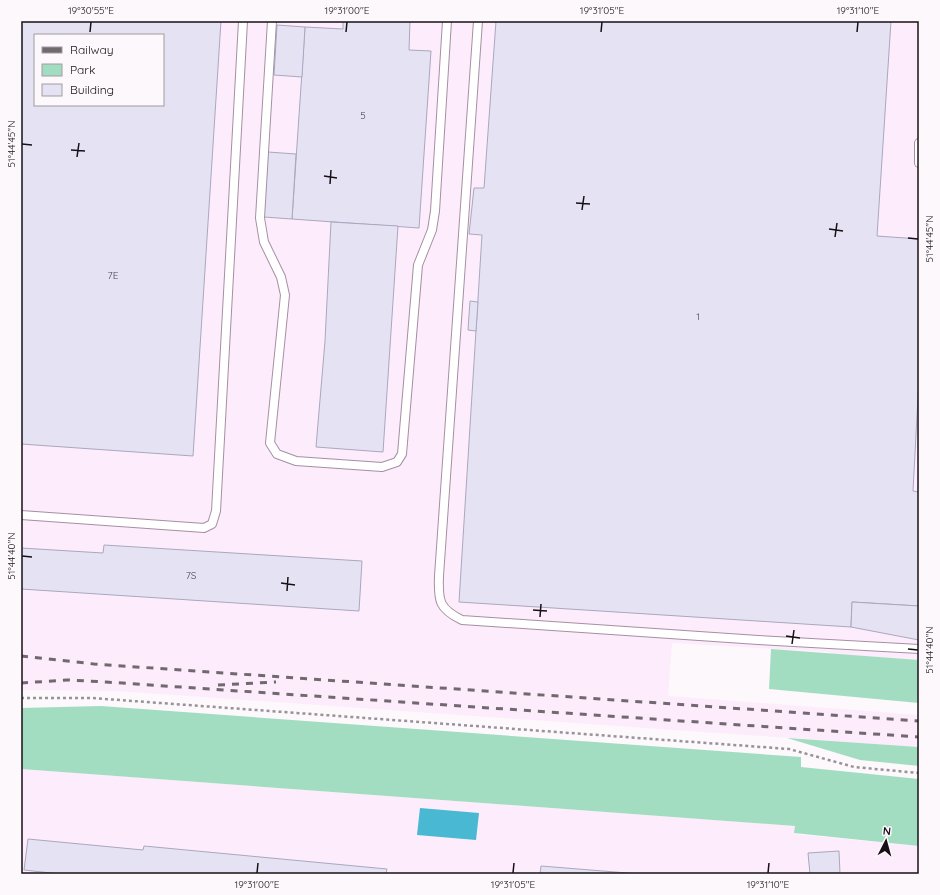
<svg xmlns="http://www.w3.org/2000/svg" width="940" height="895" font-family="Quicksand,sans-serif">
	<rect width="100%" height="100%" fill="#fdf8fc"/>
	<!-- built -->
	<g fill="#fdecfb" fill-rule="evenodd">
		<path d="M21,21H919V660L829,654V652L672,643L668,696L919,715V747L117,691L21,690ZM35,35H163V105H35Z"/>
		<path d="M21,769L795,826V834L919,846V874H21Z"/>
	</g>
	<!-- green -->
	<g fill="#a2ddc2">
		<path d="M771,649L919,660V703L769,689Z"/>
		<path d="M101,706L801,757V767L919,779V846L794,833L795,826L21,769V708Z"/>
		<path d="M787,738L919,747V766L860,760Z"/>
	</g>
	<!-- water -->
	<path fill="#49b8d2" d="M420,808L479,813L476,840L417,835Z"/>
	<!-- building -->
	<g fill="#e5e3f3" stroke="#aaa7bf" fill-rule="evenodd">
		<path d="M21,21H221L193,456L21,444ZM35,35H163V105H35Z"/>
		<path d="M343,21H410L409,50L431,51L419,228L292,219L305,27L343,29Z"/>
		<path d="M496,21H891L877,236L919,239V378L913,491L919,492V606L852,602L851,627L459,602L482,235L469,234L474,188H484Z"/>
		<path d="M277,25L305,27L302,77L274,75Z"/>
		<path d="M268,152L296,154L292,219L264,217Z"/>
		<path d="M331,222L398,226L383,452L316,447L325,341Z"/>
		<path d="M470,301L478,302L476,331L468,330Z"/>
		<path d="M104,545L362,561L359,611L21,589V548L103,553Z"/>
		<path d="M852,602L919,606V640L851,627Z"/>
		<path d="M28,839L143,850L144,846L387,869L386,874H60L24,870Z"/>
		<path d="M839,851L840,874H810L808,853Z"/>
		<path d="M541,866L640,874H540Z"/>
	</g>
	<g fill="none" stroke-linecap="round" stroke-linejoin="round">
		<!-- lane casing -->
		<g stroke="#a490a2" stroke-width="10">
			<g id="lane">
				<path d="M272,21L260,218L264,242L281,277L285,295L270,443L277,454L296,461L382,467L397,462L402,454L418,265L432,230L435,211L447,21"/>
				<path d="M478,21L439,576C438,601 439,609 462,620L758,640L919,649"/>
				<path d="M919,143V163"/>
				<path d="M21,515L204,528L212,524L216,511L243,21"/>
			</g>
		</g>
		<!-- path -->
		<path stroke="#999398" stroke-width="2.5" stroke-dasharray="3 3" stroke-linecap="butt" d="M21,698H92L789,749L854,767L919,773"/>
		<!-- lane -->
		<use href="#lane" stroke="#fff" stroke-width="8"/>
		<!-- rail -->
		<g stroke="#706a6f" stroke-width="3" stroke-dasharray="7 7" stroke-linecap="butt">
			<path d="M21,656L94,664L919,721"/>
			<path d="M21,683L68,680L106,682L919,737"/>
			<path d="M218,685L276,682"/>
		</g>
	</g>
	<!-- ticks -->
	<path fill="none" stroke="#171016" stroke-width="1.5" d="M90,32L91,22M346,32L347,22M601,32L602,22M857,32L858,22M22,144L32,145M71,150L85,151M77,157L79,143M324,176L337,178M330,184L331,170M576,203L590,204M582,210L584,196M829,229L843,231M835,237L837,223M908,238L918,239M22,556L32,557M281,583L295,585M287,591L288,577M533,610L547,611M540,617L541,604M786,636L800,638M792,644L794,630M908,649L918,650M257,873L258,863M513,873L514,863M768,873L769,863"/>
	<g text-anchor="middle" stroke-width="4" stroke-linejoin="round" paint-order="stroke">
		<!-- number labels -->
		<g font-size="10" fill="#4a454d">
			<text x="363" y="119">5</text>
			<text x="113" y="279">7E</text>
			<text x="698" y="320">1</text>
			<text x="191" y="579">7S</text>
		</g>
	</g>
	<!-- border -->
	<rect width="940" height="895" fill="none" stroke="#fdf8fc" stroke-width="44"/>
	<!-- legend -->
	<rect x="34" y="34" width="130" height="72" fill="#fdf8fc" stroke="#a19ba0"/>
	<rect x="42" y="47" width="20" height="6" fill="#706a6f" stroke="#a19ba0"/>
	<text x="70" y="54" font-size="12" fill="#171016">Railway</text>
	<rect x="42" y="64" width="20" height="12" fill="#a2ddc2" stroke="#a19ba0"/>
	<text x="70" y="74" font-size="12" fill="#171016">Park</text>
	<rect x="42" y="84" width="20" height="12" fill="#e5e3f3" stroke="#a19ba0"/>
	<text x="70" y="94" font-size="12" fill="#171016">Building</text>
	<!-- north arrow -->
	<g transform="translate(886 841) rotate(6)" stroke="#fdf8fc" stroke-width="3" paint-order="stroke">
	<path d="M0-3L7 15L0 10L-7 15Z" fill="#171016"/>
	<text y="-6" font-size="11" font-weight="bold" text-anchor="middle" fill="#171016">N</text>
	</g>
	<rect x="22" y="22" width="896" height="851" fill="none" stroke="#171016" stroke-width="1.5"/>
	<g font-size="10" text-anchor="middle" fill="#171016">
		<text x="91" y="14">19°30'55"E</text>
		<text x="347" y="14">19°31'00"E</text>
		<text x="602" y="14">19°31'05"E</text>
		<text x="858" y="14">19°31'10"E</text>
		<text transform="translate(11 144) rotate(-90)" y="4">51°44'45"N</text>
		<text transform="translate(929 239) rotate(-90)" y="4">51°44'45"N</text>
		<text transform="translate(11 556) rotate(-90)" y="4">51°44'40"N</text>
		<text transform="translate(929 650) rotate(-90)" y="4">51°44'40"N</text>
		<text x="257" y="888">19°31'00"E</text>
		<text x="513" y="888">19°31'05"E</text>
		<text x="768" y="888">19°31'10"E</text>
	</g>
</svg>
